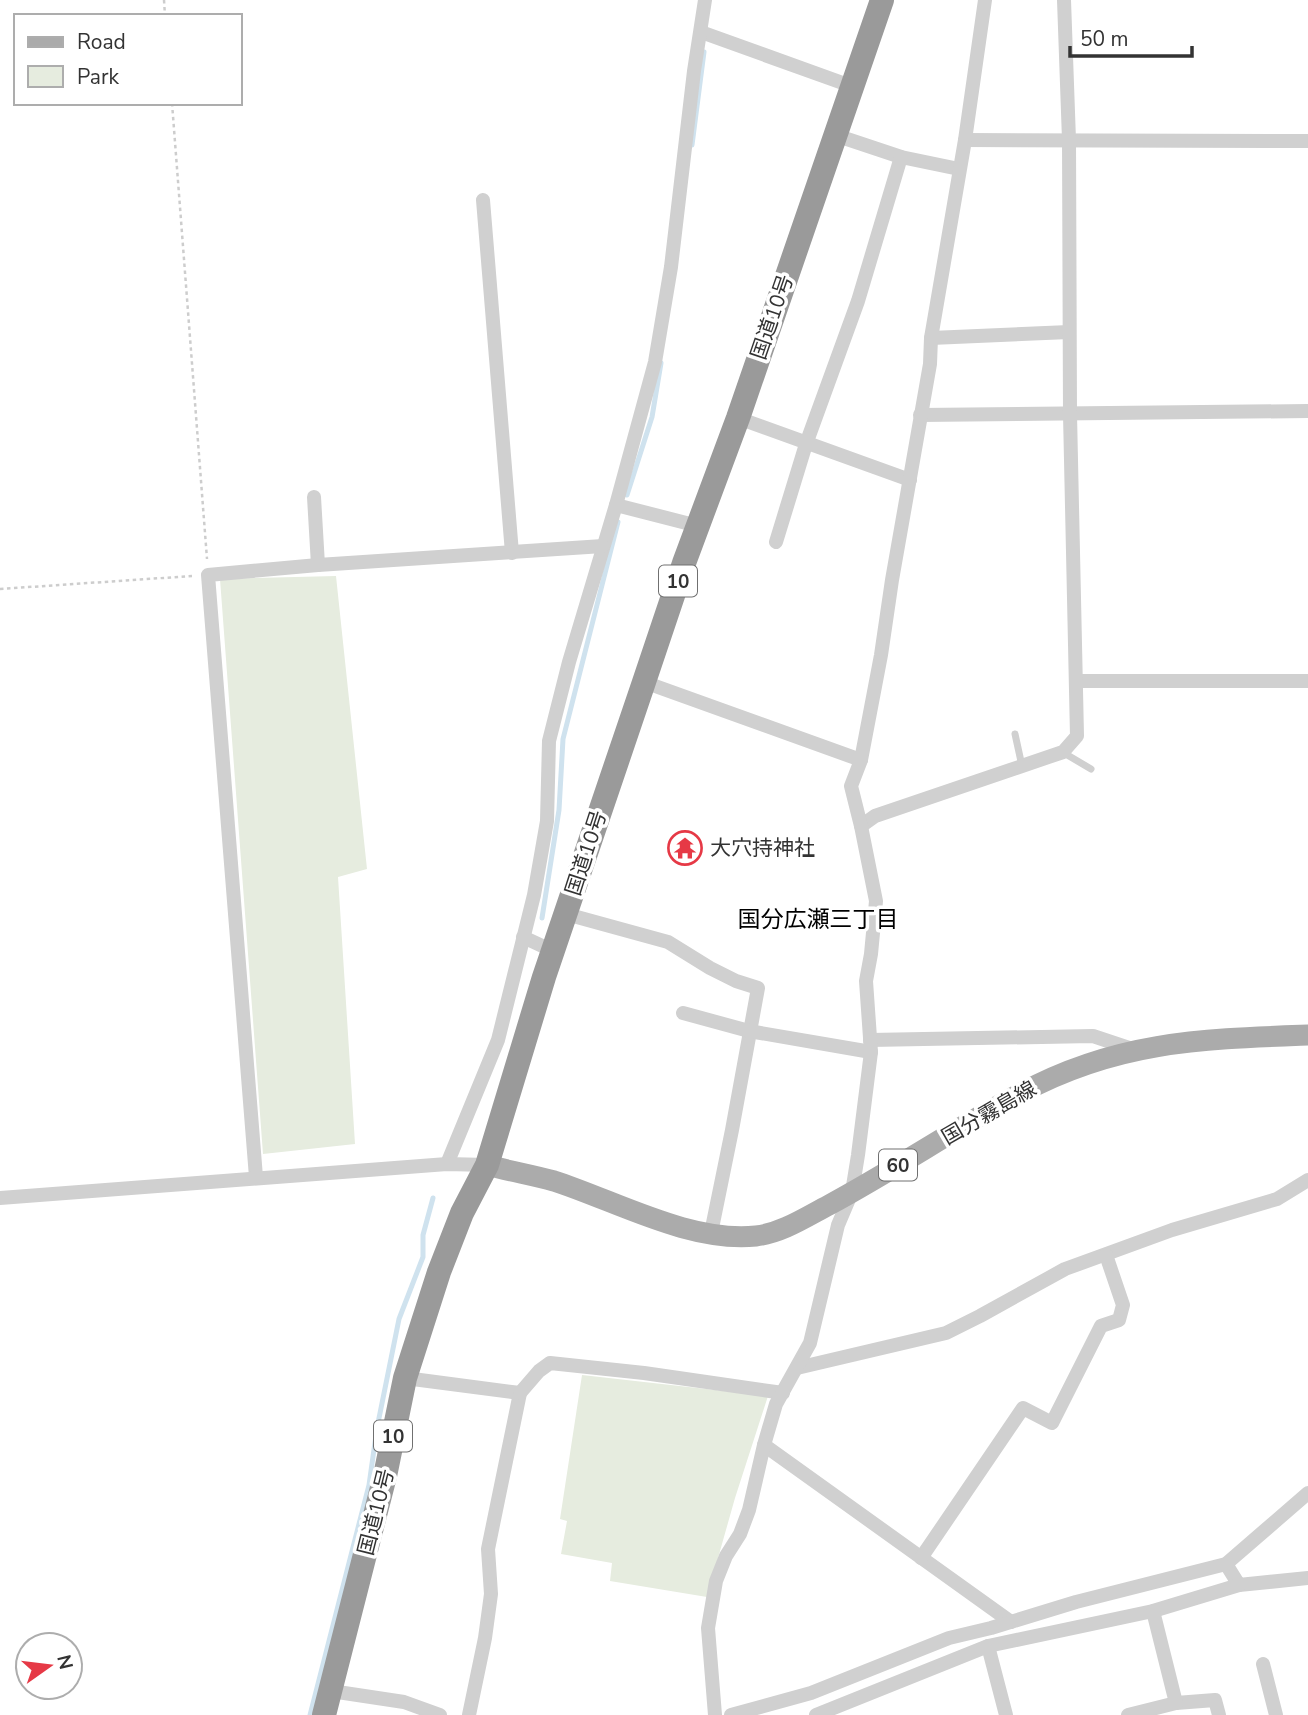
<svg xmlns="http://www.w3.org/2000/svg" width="1308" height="1715" font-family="'Nunito Sans','Noto Sans JP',sans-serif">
	<rect width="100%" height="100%" fill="#fff"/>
	<!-- green -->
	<g fill="#e6ecdf">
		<path d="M336,576L367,869L338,877L355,1144L263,1154L220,579Z"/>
		<path d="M582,1375L768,1396L735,1498L707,1597L610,1581L612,1563L561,1554L567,1521L560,1519Z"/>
	</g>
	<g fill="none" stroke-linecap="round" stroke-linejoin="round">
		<!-- stream -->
		<g stroke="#cfe2ee" stroke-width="5">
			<path d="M692,145L704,52"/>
			<path d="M627,495L652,417L661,363"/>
			<path d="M542,918L559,810L563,739L618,522"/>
			<path d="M310,1715L369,1485L377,1428L399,1319L423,1257V1235L433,1198"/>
		</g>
		<!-- path -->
		<g stroke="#cdcdcd" stroke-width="2.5" stroke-dasharray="3.5 3.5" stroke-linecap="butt">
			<path d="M164,0L165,16"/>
			<path d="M172,103L207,559"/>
			<path d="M0,589L192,576"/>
		</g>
		<!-- lane -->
		<g stroke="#d0d0d0" stroke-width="7">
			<path d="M1015,734L1022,766"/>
			<path d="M1064,753L1091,769"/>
		</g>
		<!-- street -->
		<g stroke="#d0d0d0" stroke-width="14">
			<path d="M701,32L851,86"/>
			<path d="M835,135L901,157L959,169"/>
			<path d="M965,140L1308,141"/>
			<path d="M483,200L512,553"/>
			<path d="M931,338L1069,332"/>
			<path d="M920,415L1308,411"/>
			<path d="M738,418L910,480"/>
			<path d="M314,497L318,565"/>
			<path d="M616,505L698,526"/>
			<path d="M776,542L806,444L858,301L901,157"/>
			<path d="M1076,681H1308"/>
			<path d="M644,682L861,760"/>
			<path d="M861,826L875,816L1063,752L1077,736L1070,414L1069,140L1064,0"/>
			<path d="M566,914L668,942L710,968L736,981L758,988L732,1130L711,1233"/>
			<path d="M523,937L553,951"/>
			<path d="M683,1013L749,1031L871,1052"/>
			<path d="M870,1040L1093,1036L1135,1050"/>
			<path d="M447,1164L498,1040L534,895L547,821L549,741L569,662L616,505L655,362L671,267L694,71L705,0"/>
			<path d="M256,1177L208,575L318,565L603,546"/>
			<path d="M0,1198L447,1164L487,1165"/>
			<path d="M797,1368L946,1333L980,1316L1065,1269L1172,1230L1277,1199L1308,1180"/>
			<path d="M405,1378L520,1393L488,1549L491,1594L485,1638L469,1715"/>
			<path d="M520,1393L539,1371L550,1363L644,1373L783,1393"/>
			<path d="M764,1445L1011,1622"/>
			<path d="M921,1558L1023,1408L1052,1423L1101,1326L1119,1320L1123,1305L1106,1255"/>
			<path d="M1226,1564L1239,1585L1308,1578"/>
			<path d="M1263,1664L1276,1715"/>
			<path d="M331,1691L404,1702L440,1715"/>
			<path d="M1176,1703L1215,1700L1219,1715"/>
			<path d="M715,1715L708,1628L716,1581L726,1556L740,1534L749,1510L764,1445L776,1404L810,1343L838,1225L852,1192L858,1155L871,1052L866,981L871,954L876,901L861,826L851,786L861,760L881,655L892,580L930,364L931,338L965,140L985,0"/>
			<path d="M731,1715L811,1693L949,1638L991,1628L1076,1602L1226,1564L1308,1493"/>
			<path d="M816,1715L988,1646"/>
			<path d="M1006,1715L988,1646L1153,1611L1239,1585"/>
			<path d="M1128,1715L1176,1703L1153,1611"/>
		</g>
		<!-- primary -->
		<path stroke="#ababab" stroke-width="21" d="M487,1165C509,1171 532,1175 554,1181C616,1201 690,1243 756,1236C782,1233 806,1217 829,1205C894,1170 956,1128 1021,1093C1117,1041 1202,1039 1308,1035"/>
		<!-- highway -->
		<path stroke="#9a9a9a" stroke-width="24" d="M324,1715L385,1476L405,1378L439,1272L462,1213L487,1165L544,977L644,682L684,563L738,418L882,0"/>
	</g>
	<!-- icons -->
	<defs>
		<g id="temple-ring" transform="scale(1.75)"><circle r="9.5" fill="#fff" stroke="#e63946" stroke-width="1.5"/><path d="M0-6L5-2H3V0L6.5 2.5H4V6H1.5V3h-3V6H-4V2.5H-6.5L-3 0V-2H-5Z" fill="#e63946"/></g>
	</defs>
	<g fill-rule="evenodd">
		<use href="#temple-ring" x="685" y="848"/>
	</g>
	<g text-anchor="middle" stroke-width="7" stroke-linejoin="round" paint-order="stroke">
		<!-- shield labels -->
		<g fill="#fff" stroke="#707070" stroke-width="2">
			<rect x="659" y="565.5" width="38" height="31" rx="5"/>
			<rect x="879" y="1149.5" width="38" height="31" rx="5"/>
			<rect x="374" y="1420.5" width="38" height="31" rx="5"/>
		</g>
		<g font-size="19" font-weight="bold" fill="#333">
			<text x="678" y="588">10</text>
			<text x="898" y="1172">60</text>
			<text x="393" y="1443">10</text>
		</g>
		<!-- street labels -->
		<g font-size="21" fill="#333" stroke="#fff">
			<text transform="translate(772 317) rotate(-71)" y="7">国道10号</text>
			<text transform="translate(586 853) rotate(-72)" y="7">国道10号</text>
			<text transform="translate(989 1113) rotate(-30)" y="7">国分霧島線</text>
			<text transform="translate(376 1512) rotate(-76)" y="7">国道10号</text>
		</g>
		<!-- poi labels -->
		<g font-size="21" fill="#333" stroke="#fff" text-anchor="start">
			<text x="710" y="855">大穴持神社</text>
		</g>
		<!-- neighbourhood labels -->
		<g font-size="23" fill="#000" stroke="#fff">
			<text x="818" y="927">国分広瀬三丁目</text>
		</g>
	</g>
	<!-- legend -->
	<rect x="14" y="14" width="228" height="91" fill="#ffffff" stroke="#adadad" stroke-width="2"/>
	<rect x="28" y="37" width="35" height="10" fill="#ababab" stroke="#adadad" stroke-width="2"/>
	<text x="77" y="49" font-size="21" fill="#333333">Road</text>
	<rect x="28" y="66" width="35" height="21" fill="#e6ecdf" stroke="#adadad" stroke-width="2"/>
	<text x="77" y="84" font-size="21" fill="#333333">Park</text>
	<!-- north arrow -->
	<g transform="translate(49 1666) rotate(76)"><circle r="33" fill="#ffffff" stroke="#adadad" stroke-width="2"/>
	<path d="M0-5L12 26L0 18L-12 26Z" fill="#e63946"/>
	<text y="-10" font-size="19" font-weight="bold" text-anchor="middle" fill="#333333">N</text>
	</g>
	<!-- scale -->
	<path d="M1070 46v10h122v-10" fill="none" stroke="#333333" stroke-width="3.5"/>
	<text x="1080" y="46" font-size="21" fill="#333333" stroke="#ffffff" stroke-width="5" paint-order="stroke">50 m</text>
</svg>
